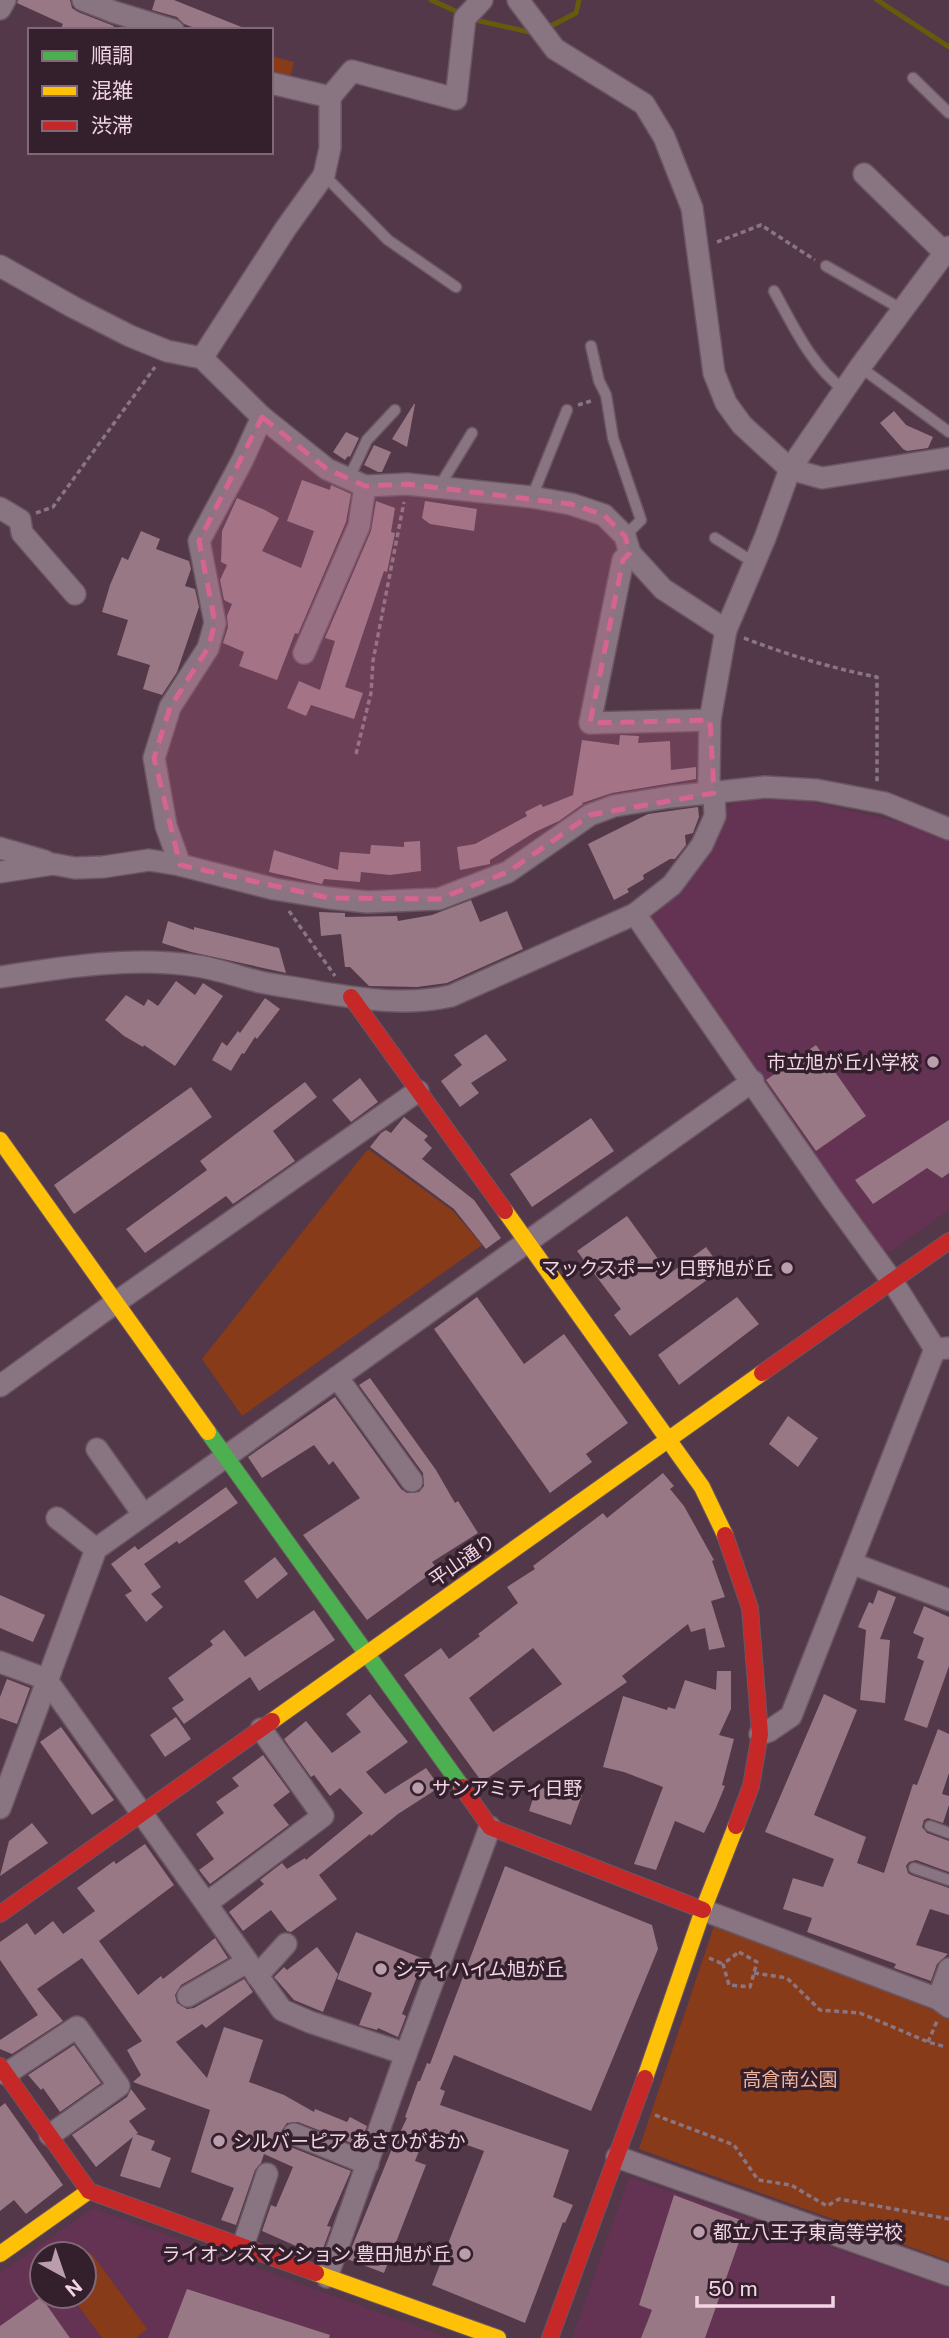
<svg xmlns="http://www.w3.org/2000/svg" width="949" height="2338" font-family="'Public Sans','Noto Sans JP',sans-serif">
	<rect width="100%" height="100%" fill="#523848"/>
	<!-- built -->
	<g fill="#643252" fill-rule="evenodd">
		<path d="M776,794L883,818L924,829L949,840V1210L890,1252L882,1250L650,922L652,912L716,839L726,810L739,798Z"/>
		<path d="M629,2177L949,2288V2338H572Z"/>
		<path d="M93,2208L449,2338H0V2273ZM42,2254H84V2296H42Z"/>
	</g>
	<!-- green -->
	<g fill="#883b19">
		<path d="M271,56L294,62L289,81L271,77Z"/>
		<path d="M368,1149L453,1211L482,1245L242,1416L202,1359Z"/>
		<path d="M716,1920L949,2017V2261L639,2149Z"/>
		<path d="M91,2253L147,2329L136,2338H102L71,2296H84V2258Z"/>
	</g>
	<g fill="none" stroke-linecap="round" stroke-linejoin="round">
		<!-- stream -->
		<g stroke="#665b0c" stroke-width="5">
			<path d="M431,0L462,14"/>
			<path d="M877,0L949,47"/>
			<path d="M471,19L529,32"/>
			<path d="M547,28L576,13L579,0"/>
		</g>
	</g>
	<!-- building -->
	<g fill="#987884" fill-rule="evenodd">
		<path d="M18,0H70L72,8L78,12L114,26L112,30H60L63,24L17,3Z"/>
		<path d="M155,0H174L249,30H200L184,24L177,17L152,10Z"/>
		<path d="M414,404H415L407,447L392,439Z"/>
		<path d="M894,411L906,425L933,437L928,448L907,451L903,449L880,423Z"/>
		<path d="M346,432L359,438L350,457L348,456L345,460L333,452Z"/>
		<path d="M374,445L391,452L382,472H378L364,465Z"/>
		<path d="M302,480L330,490L331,485L351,494L346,522L298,634L295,633L277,680L239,666L244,652L223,643L228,627L227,616L232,604L224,600L220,580L227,565L221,562L222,531L237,498L265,510L279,518L262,551L301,568L314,531L287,521Z"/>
		<path d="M376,501L395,508L391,532L395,533L387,572L384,571L345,687L363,693L354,719L311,705L306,716L287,708L299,681L320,690L335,641L325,638L371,531Z"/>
		<path d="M425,501L477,509L474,531L430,524L422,518Z"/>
		<path d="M141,531L160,539L156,549L189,561L191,569L185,586L195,589L199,607L177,672L162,695L143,689L150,665L117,655L128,620L102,612L110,585L122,557L128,560Z"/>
		<path d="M620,735L639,736L638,743L670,741L671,770L696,767V779L612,793L582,803L583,804L559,821L535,832L490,860V864L460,870L457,847L475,844L527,816L525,812L541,804L543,807L573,795L582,740L619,745Z"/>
		<path d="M698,807L699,817L693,833L685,835L686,845L675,859H670L643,875L644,879L627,889L629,892L614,900L588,844L648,814Z"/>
		<path d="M420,841L421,871L390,875L361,872L360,882L324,879L322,884L269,872L274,850L338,870L340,852L370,854L371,845L404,847V842Z"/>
		<path d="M471,900L480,922L507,911L523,949L447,983L417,987L369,986L350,967H345L341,934L321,936L319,912L345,913V917L397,916L398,921L432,915Z"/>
		<path d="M168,921L194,930V927L279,948L286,973L191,952L162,943Z"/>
		<path d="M176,981L195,995L203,983L223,996L175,1066L144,1045L143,1047L124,1036L105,1020L126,995L144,1006L148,999L158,1006Z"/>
		<path d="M265,998L280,1009L257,1039L255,1037L244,1054L242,1053L231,1071L212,1060L222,1042L227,1046L238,1031L240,1033Z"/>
		<path d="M486,1034L507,1060L471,1083L479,1093L460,1107L441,1081L462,1065L454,1055Z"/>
		<path d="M816,1045L866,1116L816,1151L766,1080Z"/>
		<path d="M360,1078L378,1102L351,1122L332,1100Z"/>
		<path d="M305,1082L317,1097L273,1131L295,1161L233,1204L226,1196L145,1253L126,1229L207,1170L200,1161Z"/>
		<path d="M191,1087L212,1117L74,1214L54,1185Z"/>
		<path d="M404,1117L428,1136L424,1140L432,1148L422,1159L474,1200L501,1238L486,1249L454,1209L370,1147L381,1133L386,1130L391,1133Z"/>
		<path d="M591,1118L614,1151L532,1207L510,1174Z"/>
		<path d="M949,1120V1173L942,1178L927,1168L873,1204L855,1180Z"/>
		<path d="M627,1216L669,1274L706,1247L722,1269L630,1336L614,1315L621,1309L577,1251Z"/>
		<path d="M477,1297L524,1364L564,1334L628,1423L586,1454L592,1462L550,1493L434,1329Z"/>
		<path d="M737,1297L759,1324L679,1385L658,1355Z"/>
		<path d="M370,1378L436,1470L455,1503L458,1501L478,1533L432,1562L437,1569L367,1620L303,1535L360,1498L333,1461L329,1465L314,1445L262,1478L248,1457L335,1397L401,1489L407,1493L419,1492L424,1486L423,1473L359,1385Z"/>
		<path d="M788,1416L818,1438L798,1467L769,1444Z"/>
		<path d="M663,1473L674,1486L670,1489L684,1506L714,1560L712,1561L725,1597L711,1601L725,1647L709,1650L705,1628L691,1632L688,1624L622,1676L627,1682L482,1782L404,1675L441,1648L449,1659L480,1636L478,1634L518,1603L507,1587L535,1569L533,1566L603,1513L607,1518ZM533,1648L562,1684L493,1732L469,1698Z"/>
		<path d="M226,1487L238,1503L179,1544L177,1541L144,1564L161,1587L151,1594L163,1607L146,1622L125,1595L132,1591L111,1564L135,1546L138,1550Z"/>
		<path d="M275,1557L288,1574L257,1599L244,1581Z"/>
		<path d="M878,1590L896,1597L880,1639L890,1640L885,1703L860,1700L866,1630L858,1627L869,1602L873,1604Z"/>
		<path d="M0,1595L45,1615L33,1642L0,1628Z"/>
		<path d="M924,1606L949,1617V1666L927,1728L904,1720L924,1661L917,1658L924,1638L913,1633Z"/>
		<path d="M314,1610L335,1640L259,1691L250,1677L184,1724L172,1708L184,1700L168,1678L213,1645L210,1641L224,1630L245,1657Z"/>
		<path d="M717,1671H731V1709L719,1735L734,1739L722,1785L725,1786L715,1810L704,1833L675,1821L656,1870L634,1864L663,1787L624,1772L603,1767L623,1696L667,1710L668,1707L675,1709L685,1680L716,1690Z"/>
		<path d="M7,1679L30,1688L17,1724L0,1718V1697Z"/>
		<path d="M370,1694L408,1742L366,1772L385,1794L426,1768L440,1787L398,1814L371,1836L370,1834L319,1875L337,1899L291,1932L287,1931L271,1910L243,1931L229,1912L264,1884L260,1880L282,1863L287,1869L305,1858L306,1860L363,1813L340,1788L330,1796L314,1775L311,1777L284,1739L306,1721L332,1753L361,1732L346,1714Z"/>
		<path d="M824,1694L857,1710L814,1815L866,1837L857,1863L884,1873L913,1784L917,1785L938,1729L949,1734V1773L942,1794L949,1796V1805L943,1823L928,1818L924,1820L922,1827L927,1833L949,1841V1872L916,1860L909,1862L906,1866L908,1873L911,1875L949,1888V1915L930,1909L916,1945L948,1954L937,1964L931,1981L894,1968L896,1964L807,1932L812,1918L783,1909L793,1878L823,1887L834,1859L765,1832Z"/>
		<path d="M176,1717L191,1739L165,1757L150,1735Z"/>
		<path d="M61,1727L114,1800L92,1815L40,1742Z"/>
		<path d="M263,1755L290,1792L273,1805L289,1825L210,1884L199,1870L214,1859L196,1834L224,1813L216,1802L239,1786L232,1778Z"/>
		<path d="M537,1786L557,1793L559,1787L582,1795L571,1825L529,1811Z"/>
		<path d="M32,1823L48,1843L0,1876L9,1841Z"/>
		<path d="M145,1844L174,1885L99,1941L138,1995L161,1976L163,1979L215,1938L228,1958L181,1985L175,1995L177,2003L187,2009L194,2008L244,1979L253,1992L206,2028L202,2024L176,2042L207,2078L224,2027L263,2040L249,2082L284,2095L314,2112L315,2109L347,2122L350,2117L367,2126L359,2146L298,2122L287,2123L282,2130L281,2136L288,2146L351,2171L327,2226L331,2227L321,2254L297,2243L296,2246L262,2231L271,2205L276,2207L293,2167L264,2154L261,2163L255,2170L236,2225L221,2220L234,2188L191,2172L210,2110L133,2082L141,2075L127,2050L142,2041L82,1958L37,1989L63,2021L12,2054L0,2049V2040L38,2015L0,1960V1942L27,1923L35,1935L53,1921L63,1934L95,1911L77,1888L114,1861L116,1864Z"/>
		<path d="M505,1866L652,1925L658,1949L591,2111L454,2055L440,2089L445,2091L440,2105L569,2150L553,2197L573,2205L565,2223L563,2222L525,2323L432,2285L484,2151L427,2131L415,2161L426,2165L384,2273L347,2259L391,2151L407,2118L405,2117L418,2081H420L427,2063L430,2064Z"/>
		<path d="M356,1932L424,1959L402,2014L406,2016L398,2037L378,2028L377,2030L359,2025L372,1993L337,1979Z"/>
		<path d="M317,1947L338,1974L323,2012L294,2000L274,1977L284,1967L287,1970Z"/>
		<path d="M74,2045L101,2083L60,2112L43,2088L41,2090L28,2075Z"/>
		<path d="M131,2089L146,2109L129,2121L138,2133L136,2134L155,2141L151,2150L171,2158L160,2188L120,2176L133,2137L96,2167L72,2135L127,2097Z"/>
		<path d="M5,2103L63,2185L26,2214L14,2200L0,2211V2107Z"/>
		<path d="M674,2195L746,2222L705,2338H641L652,2310L639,2305Z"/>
		<path d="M187,2289L330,2335L329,2338H168Z"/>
		<path d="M41,2297L70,2338H0V2326Z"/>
	</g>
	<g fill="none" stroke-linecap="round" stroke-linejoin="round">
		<!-- lane casing -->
		<g stroke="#6b5562" stroke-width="13">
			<g id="lane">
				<path d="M913,78L949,113"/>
				<path d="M324,175L388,240L456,287"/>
				<path d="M826,266L903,310"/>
				<path d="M774,291C794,327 811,365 844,390"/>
				<path d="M591,346L599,381L606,395L613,438L641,520L625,536"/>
				<path d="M860,367L949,432"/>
				<path d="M349,478L367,440L395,410"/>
				<path d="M439,487L472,433"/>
				<path d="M532,497L567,410"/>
				<path d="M715,538L753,562"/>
				<path d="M930,1826L949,1833"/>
				<path d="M914,1868L949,1880"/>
			</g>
		</g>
		<!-- street casing -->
		<g stroke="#6b5562" stroke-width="24">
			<g id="street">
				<path d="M83,0L114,12L173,30"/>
				<path d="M518,0L555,49L644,104L664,137L692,208L714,373L726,403L742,425L790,469L822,478L949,458"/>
				<path d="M0,9L5,0"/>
				<path d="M271,83L330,97L352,71L456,99L465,18L482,0"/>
				<path d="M864,174L945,253"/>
				<path d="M0,266L73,307L130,336L167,351L202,358L262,417L327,469L365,486L407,484L532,497L571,504L604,515L625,536L630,553L663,589L726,630"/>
				<path d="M202,358L286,228L324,175L330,148V97"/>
				<path d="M0,508L20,520L22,533L75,594"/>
				<path d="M630,553L623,560L590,723L710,720"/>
				<path d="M304,653L359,526L365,486"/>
				<path d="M0,848L45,861"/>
				<path d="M180,865L166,826L154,758L170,707L208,648L215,623L199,541L242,461L262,417"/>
				<path d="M0,872L53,864L75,868L103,867L149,860L180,865L274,889L329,898L367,902L439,899L508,872L590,815L614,806L670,797L765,787L817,790L885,803L949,829"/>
				<path d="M635,914L831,1197L893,1282L935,1349L949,1348"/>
				<path d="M0,977C65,967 132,956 197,966C218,969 239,977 260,982C279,986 299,988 318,992C362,999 406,1006 451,996L635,914L672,885L702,845L715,816L714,793L709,782L710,720L726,630L765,538L790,469L860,367L949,247"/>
				<path d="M337,1377L412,1481"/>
				<path d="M0,1386L115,1303L418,1091"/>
				<path d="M97,1449L143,1514"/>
				<path d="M57,1518L96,1549"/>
				<path d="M851,1563L949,1600"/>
				<path d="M0,1662L46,1679L282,2010L310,2022L406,2054"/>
				<path d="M760,1734L769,1731L791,1716L935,1349"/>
				<path d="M0,1808L96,1549L753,1081"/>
				<path d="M207,1903L323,1816L261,1729"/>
				<path d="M703,1910L938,1999L949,2007"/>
				<path d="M257,1976L286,1944"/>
				<path d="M188,1996L247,1962"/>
				<path d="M938,1999L949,1969"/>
				<path d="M6,2074L77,2027L119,2086L50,2135"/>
				<path d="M294,2134L368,2164"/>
				<path d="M617,2157L949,2275"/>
				<path d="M243,2246L267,2174"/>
				<path d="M327,2277L406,2054L490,1827"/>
			</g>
		</g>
		<!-- fast casing -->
		<g stroke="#6b5562" stroke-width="18">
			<path id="fast" d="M208,1432L462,1787"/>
		</g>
		<!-- slow casing -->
		<g stroke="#6b5562" stroke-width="18">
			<g id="slow">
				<path d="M0,1140L208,1432"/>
				<path d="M505,1211L702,1487L725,1535"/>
				<path d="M272,1721L762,1373"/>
				<path d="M645,2078L703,1910L736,1826"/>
				<path d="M0,2254L89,2191"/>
				<path d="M316,2273L498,2338"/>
			</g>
		</g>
		<!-- jam casing -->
		<g stroke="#6b5562" stroke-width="18">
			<g id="jam">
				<path d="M351,997L505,1211"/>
				<path d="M762,1373L949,1241"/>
				<path d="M725,1535L750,1608L760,1734L751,1786L736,1826"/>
				<path d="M462,1787L490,1827L703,1910"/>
				<path d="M0,1914L272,1721"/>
				<path d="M0,2066L89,2191L316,2273"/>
				<path d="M550,2338L645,2078"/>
			</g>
		</g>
		<!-- path -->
		<g stroke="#897682" stroke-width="3.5" stroke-dasharray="5 3.5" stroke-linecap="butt">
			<path d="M717,242L761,225L815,260"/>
			<path d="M578,405L594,400"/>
			<path d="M36,513L53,507L155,367"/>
			<path d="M744,638C788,655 831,668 877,677V782"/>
			<path d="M356,754L371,693L373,661L404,502"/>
			<path d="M289,911L335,976"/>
			<path d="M739,1952L757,1962L750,1987L729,1985L723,1964Z"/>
			<path d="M709,1958L723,1964"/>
			<path d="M754,1973L787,1978L820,2010L860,2013L928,2042L946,2047"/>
			<path d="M928,2042L937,2021"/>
			<path d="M655,2115L734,2145L758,2180L791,2185L827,2206L839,2199L949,2219"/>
		</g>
		<!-- lane -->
		<use href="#lane" stroke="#897481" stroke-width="10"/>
		<!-- street -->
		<use href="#street" stroke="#897481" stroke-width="21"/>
		<!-- fast -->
		<use href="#fast" stroke="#4caf50" stroke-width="16"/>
		<!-- slow -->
		<use href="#slow" stroke="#ffc107" stroke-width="16"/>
		<!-- jam -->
		<use href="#jam" stroke="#c62828" stroke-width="16"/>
	</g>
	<!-- marked area -->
	<path fill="#d56492" fill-opacity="0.2" stroke="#d56492" stroke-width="5" stroke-dasharray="14 9" stroke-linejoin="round" d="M262,417L327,469L365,486L407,484L571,504L604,515L625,536L630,553L623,560L590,723L710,720L714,793L590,815L508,872L439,899L329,898L180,865L154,758L170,707L208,648L215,623L199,541Z"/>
	<!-- markers -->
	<g fill="#ba9eae" stroke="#341f2c" stroke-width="2.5">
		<circle cx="933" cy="1062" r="7"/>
		<circle cx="787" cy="1268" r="7"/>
		<circle cx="418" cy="1788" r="7"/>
		<circle cx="381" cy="1969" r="7"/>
		<circle cx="219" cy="2141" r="7"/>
		<circle cx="699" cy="2232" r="7"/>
		<circle cx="465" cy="2254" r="7"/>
	</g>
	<g text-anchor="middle" stroke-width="7" stroke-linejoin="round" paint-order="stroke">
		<!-- poi labels -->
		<g font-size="19" fill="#f2d5e5" stroke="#341f2c" text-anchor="start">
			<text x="919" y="1069" text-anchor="end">市立旭が丘小学校</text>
			<text x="773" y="1275" text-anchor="end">マックスポーツ 日野旭が丘</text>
			<text x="432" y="1795">サンアミティ日野</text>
			<text x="395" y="1976">シティハイム旭が丘</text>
			<text x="233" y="2148">シルバーピア あさひがおか</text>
			<text x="713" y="2239">都立八王子東高等学校</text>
			<text x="451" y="2261" text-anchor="end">ライオンズマンション 豊田旭が丘</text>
		</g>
		<!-- street labels -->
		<g font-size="19" fill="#f2d5e5" stroke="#341f2c">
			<text transform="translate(462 1560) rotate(-35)" y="7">平山通り</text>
		</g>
		<!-- park labels -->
		<g font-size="19" fill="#f0b49c" stroke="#341f2c">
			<text x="790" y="2086">高倉南公園</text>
		</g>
	</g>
	<!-- legend -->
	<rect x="28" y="28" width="245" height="126" fill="#341f2c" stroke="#806876" stroke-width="2"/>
	<rect x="42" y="51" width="35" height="10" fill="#4caf50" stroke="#806876" stroke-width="2"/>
	<text x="91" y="63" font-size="21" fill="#f2d5e5">順調</text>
	<rect x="42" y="86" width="35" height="10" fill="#ffc107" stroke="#806876" stroke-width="2"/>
	<text x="91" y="98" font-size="21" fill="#f2d5e5">混雑</text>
	<rect x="42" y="121" width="35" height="10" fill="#c62828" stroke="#806876" stroke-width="2"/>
	<text x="91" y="133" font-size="21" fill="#f2d5e5">渋滞</text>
	<!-- north arrow -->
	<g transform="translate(63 2275) rotate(140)"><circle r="33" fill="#341f2c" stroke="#806876" stroke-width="2"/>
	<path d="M0-5L12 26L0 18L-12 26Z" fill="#ba9eae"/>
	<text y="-10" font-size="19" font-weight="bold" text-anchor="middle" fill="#f2d5e5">N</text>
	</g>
	<!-- scale -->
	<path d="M697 2296v10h136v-10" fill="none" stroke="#f2d5e5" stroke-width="3.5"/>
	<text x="708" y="2296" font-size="21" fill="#f2d5e5" stroke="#341f2c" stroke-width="5" paint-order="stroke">50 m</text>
</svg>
